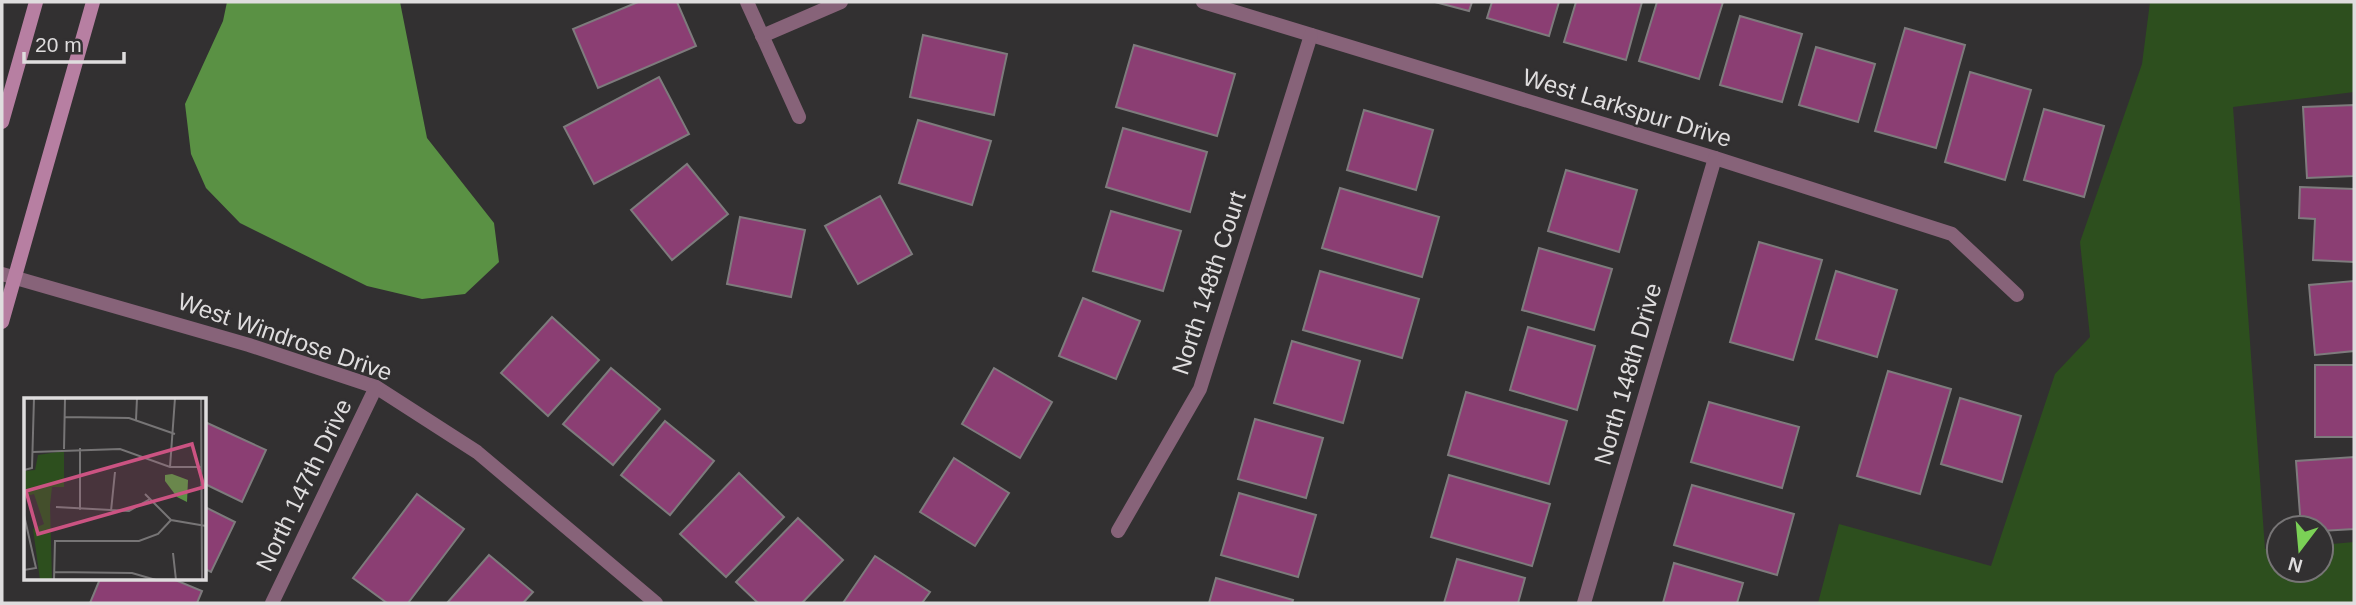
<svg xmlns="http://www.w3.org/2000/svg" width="2356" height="605" font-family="Helvetica,sans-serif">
	<rect width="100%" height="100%" fill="#323031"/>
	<!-- green -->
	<path fill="#2d4f1e" d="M2150,2H2354V92L2233,107L2265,549L2279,548V570H2321V545L2354,542V603H1818L1839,524L1991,566L2055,374L2090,337L2080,242L2142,64Z"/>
	<!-- water -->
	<path fill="#5a9144" d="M227,2H400L427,138L494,223L499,262L465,294L422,299L367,286L240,223L206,188L191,154L185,104L223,21Z"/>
	<!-- building -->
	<g fill="#8b3e73" stroke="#7e7b7d" stroke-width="2">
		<path d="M638,2H677L696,46L598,88L573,29Z"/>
		<path d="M1435,2H1472L1469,11Z"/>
		<path d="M1492,2H1559L1549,36L1487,18Z"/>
		<path d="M1576,2H1642L1626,60L1564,42Z"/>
		<path d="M1657,2H1723L1699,79L1639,61Z"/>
		<path d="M1740,16L1802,34L1782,102L1720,85Z"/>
		<path d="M1905,28L1965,45L1936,148L1875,131Z"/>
		<path d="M923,35L1007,54L994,115L910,97Z"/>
		<path d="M1134,45L1235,74L1217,136L1116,107Z"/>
		<path d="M1816,47L1875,64L1858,122L1799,105Z"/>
		<path d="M1970,72L2031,90L2005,180L1945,162Z"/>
		<path d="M659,77L689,134L594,184L564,127Z"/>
		<path d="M2354,105V176L2307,178L2303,107Z"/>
		<path d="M2044,109L2104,126L2084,197L2024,180Z"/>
		<path d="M1364,110L1433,130L1416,190L1347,170Z"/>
		<path d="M918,120L991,141L972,205L899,183Z"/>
		<path d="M1123,128L1207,152L1190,212L1106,187Z"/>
		<path d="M687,164L728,214L672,260L631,210Z"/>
		<path d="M1566,170L1637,190L1619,252L1548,231Z"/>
		<path d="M2300,187L2354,189V262L2313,260L2315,219L2299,218Z"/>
		<path d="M1340,188L1439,217L1422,277L1322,248Z"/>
		<path d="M880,196L912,254L858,284L825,226Z"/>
		<path d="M1111,211L1181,231L1163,291L1093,271Z"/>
		<path d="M740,217L805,230L791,297L727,284Z"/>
		<path d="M1759,242L1822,260L1793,360L1730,342Z"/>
		<path d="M1539,248L1612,269L1594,330L1522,310Z"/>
		<path d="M1320,271L1419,299L1402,358L1303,330Z"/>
		<path d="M1836,271L1897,290L1877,357L1816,339Z"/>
		<path d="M2354,281V351L2315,355L2309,285Z"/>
		<path d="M1083,298L1140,321L1116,379L1059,356Z"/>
		<path d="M552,317L599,360L548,416L501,373Z"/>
		<path d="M1528,327L1595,346L1577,410L1510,390Z"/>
		<path d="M1292,341L1360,361L1343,423L1274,403Z"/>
		<rect x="2315" y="365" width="39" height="72"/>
		<path d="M611,368L660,409L613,465L563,424Z"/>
		<path d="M994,368L1052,402L1020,458L962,424Z"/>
		<path d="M1888,371L1951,389L1920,494L1857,476Z"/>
		<path d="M1466,392L1567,421L1549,484L1448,455Z"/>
		<path d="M1960,398L2021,416L2002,482L1941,464Z"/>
		<path d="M1709,402L1799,427L1782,488L1691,462Z"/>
		<path d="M1255,419L1323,438L1306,498L1238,479Z"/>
		<path d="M665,421L714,461L670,515L621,475Z"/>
		<path d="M205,422L266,450L242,502L205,484Z"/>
		<path d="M2354,457V529L2321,531V528H2301L2296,461Z"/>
		<path d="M954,458L1009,493L975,546L920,512Z"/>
		<path d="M739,473L784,517L726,577L680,534Z"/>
		<path d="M1449,475L1550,504L1532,566L1431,537Z"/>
		<path d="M1692,485L1794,514L1777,575L1674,545Z"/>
		<path d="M1239,493L1316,515L1298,577L1221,555Z"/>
		<path d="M417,494L464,529L408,603H387L353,578Z"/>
		<path d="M205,507L235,522L211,572L205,569Z"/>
		<path d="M798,518L843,560L802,603H758L736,582Z"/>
		<path d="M489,555L533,592L523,603H447Z"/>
		<path d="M875,556L930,592L922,603H843Z"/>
		<path d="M1457,559L1525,578L1518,603H1444Z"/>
		<path d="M1674,563L1743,583L1737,603H1663Z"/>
		<path d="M1216,578L1293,600L1292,603H1209Z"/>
		<path d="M100,579H173L202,591L197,603H90Z"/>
	</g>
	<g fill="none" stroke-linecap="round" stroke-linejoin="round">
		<!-- minor -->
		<g stroke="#876379" stroke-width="14">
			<path d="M747,2L799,117"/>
			<path d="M1203,2L1715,158L1952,234L2017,295"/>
			<path d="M762,36L841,2"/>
			<path d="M2,274L249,345L376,387L477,452L656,603"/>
			<path d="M1118,531L1200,389L1311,35"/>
			<path d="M272,603L376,387"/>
			<path d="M1584,603L1715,158"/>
		</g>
		<!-- secondary -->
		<g stroke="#b77fa2" stroke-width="14">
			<path d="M2,122L36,2"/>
			<path d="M2,322L93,2"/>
		</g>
	</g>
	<g text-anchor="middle" stroke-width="5" stroke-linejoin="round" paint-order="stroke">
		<!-- street labels -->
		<g font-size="24" fill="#dfddde" stroke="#323031">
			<text transform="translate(1627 108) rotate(17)" y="8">West Larkspur Drive</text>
			<text transform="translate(1209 283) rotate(-72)" y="8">North 148th Court</text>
			<text transform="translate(285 337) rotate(19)" y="8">West Windrose Drive</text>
			<text transform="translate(1628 374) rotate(-74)" y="8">North 148th Drive</text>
			<text transform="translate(304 485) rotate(-64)" y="8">North 147th Drive</text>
		</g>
	</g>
	<!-- overview -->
	<g transform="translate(24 398)">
		<rect width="182" height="182" fill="#323031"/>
		<path d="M40,53V89H28L26,107L28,182H16L9,131L20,126L10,96L0,99V73L11,72L14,57Z" fill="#2d4f1e"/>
		<path d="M148,76L164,82L163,104L153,99L141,83V77Z" fill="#5a9144"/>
		<path fill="none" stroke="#777576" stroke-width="2" d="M177,0L178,182M40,19L105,20L151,36M112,22L113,0M40,51L41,0M9,54L96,51L146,69H178M146,69L151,0M0,72L8,70L10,0M121,96L147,122L182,128M32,109L105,113L126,101M56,112V50M87,113L91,74M0,117L12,170L0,172M149,155L152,182M30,174L108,175L132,182M30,182L31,143H115L134,136L147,122"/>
		<path fill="#cb5382" fill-opacity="0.15" stroke="#cb5382" stroke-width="3.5" d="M168,46L180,89L14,136L2,93Z"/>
		<rect width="182" height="182" fill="none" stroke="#dfddde" stroke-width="3.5"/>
	</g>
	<!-- border -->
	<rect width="2356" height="605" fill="none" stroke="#dfddde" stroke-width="7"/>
	<!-- north arrow -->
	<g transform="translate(2300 549) rotate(196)"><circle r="33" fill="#323031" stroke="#777576" stroke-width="2"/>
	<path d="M0-5L12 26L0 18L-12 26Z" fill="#7bd156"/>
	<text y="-10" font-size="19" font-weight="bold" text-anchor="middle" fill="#dfddde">N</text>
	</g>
	<!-- scale -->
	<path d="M24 52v10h100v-10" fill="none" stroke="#dfddde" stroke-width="3.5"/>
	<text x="35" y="52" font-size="21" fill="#dfddde" stroke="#323031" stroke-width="5" paint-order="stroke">20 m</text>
</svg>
